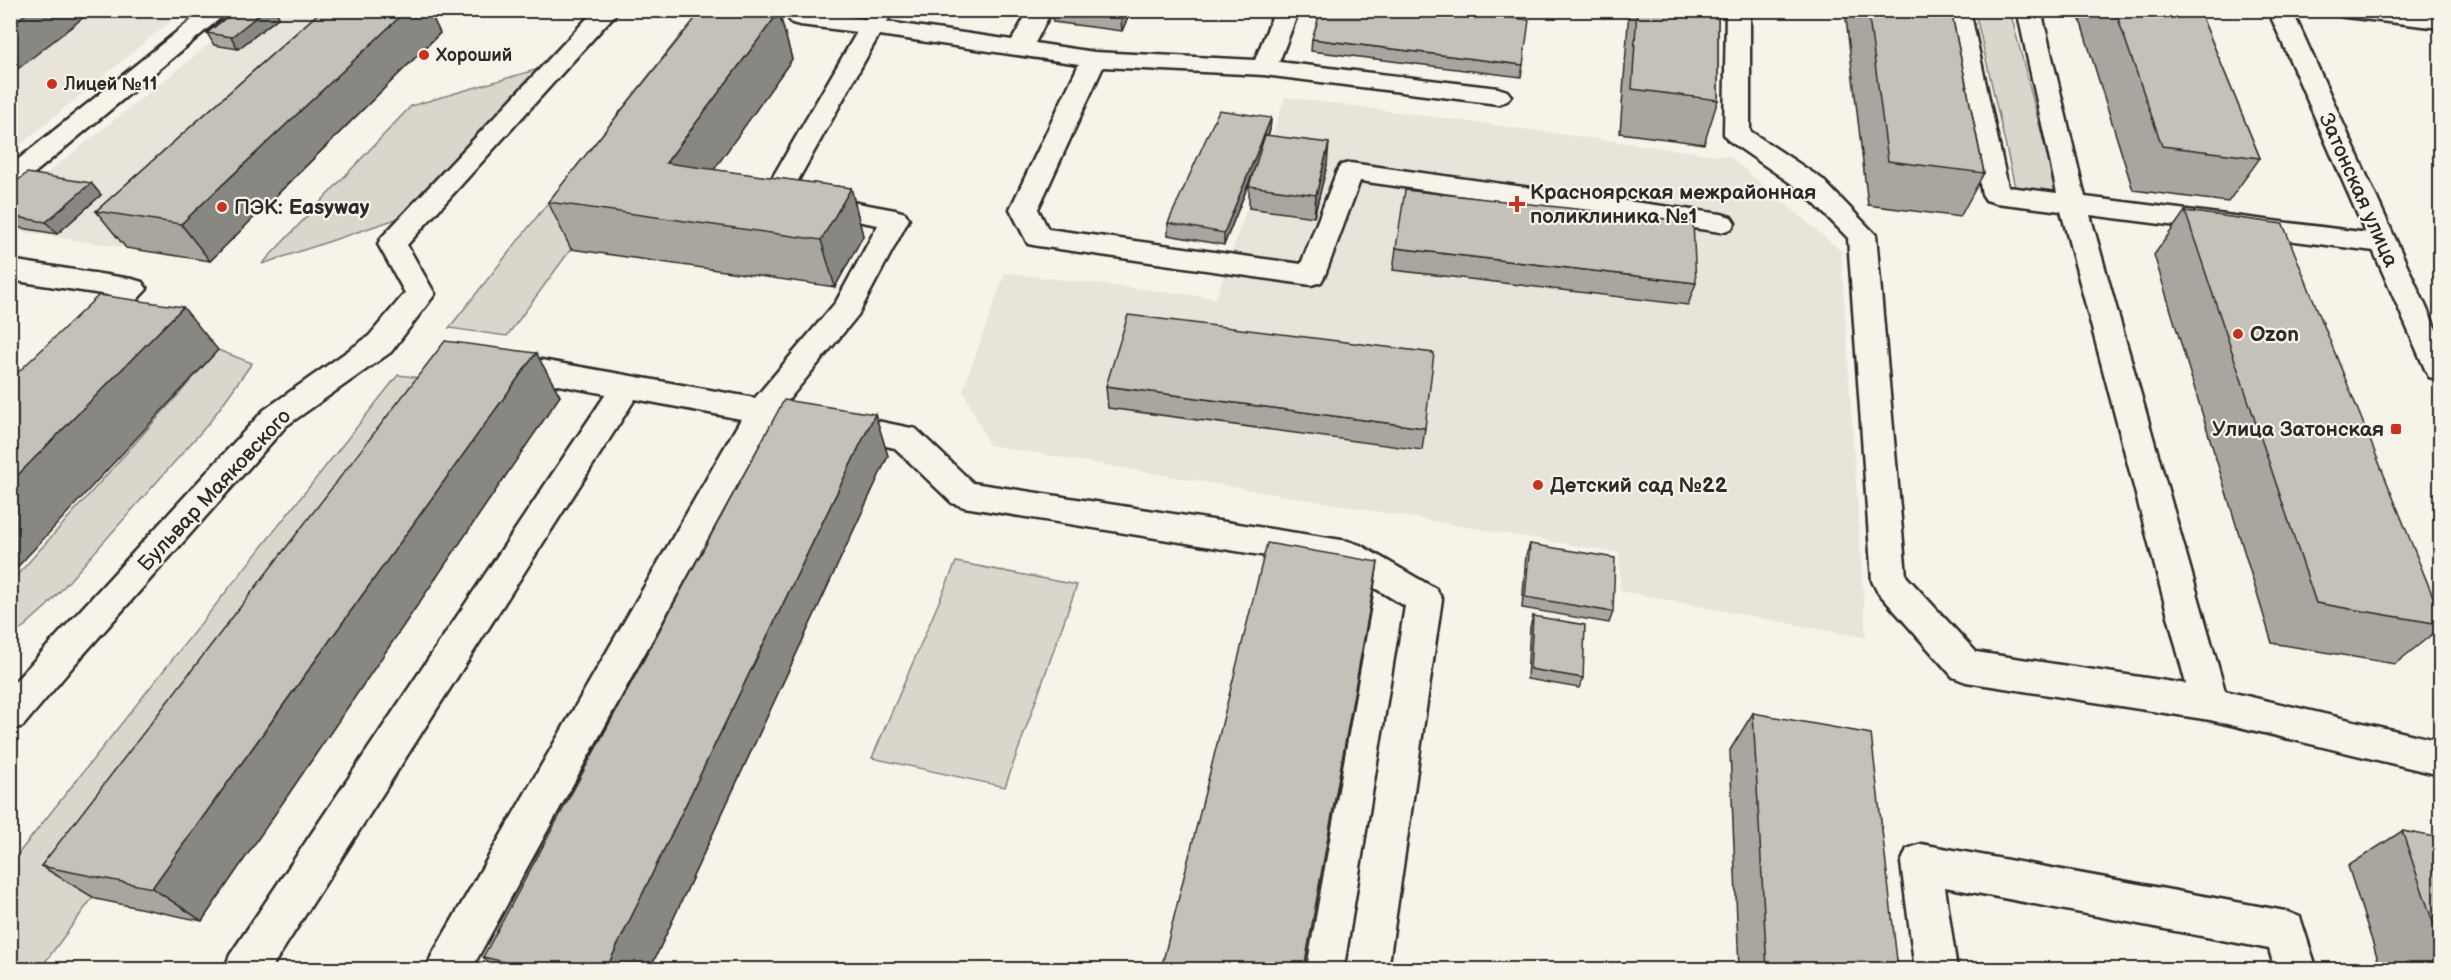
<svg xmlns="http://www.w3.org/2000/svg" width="2451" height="980" font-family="'Balsamiq Sans',sans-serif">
	<rect width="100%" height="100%" fill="#f7f3e8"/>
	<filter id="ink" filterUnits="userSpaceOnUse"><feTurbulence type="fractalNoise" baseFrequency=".0167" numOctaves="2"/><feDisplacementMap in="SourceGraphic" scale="12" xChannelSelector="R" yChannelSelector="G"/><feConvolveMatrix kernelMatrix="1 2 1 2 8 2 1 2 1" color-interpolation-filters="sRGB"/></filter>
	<g filter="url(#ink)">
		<!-- built -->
		<g fill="#e8e4da">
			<path d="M11,11H178L177,16L11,152Z"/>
			<path d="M251,11H279L440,33L210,261L11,230L10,203Z"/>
			<path d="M1285,97L1730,157L1841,251L1866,638L1620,591L1619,553L989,445L963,390L1005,273L1216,298Z"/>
		</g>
		<!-- green -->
		<g fill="#dad6cc" stroke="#82807c" stroke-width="1.5">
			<path d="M1975,11H2010L2057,193L2015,187Z"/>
			<path d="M698,25L571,249L507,336L449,328L683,32Z"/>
			<path d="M542,68L408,215L262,264L411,106Z"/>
			<path d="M218,350L252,363L209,423L47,606L11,638V582Z"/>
			<path d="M398,375L472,384L40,969H11L10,864Z"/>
			<path d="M956,562L1077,585L1005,787L872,758Z"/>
		</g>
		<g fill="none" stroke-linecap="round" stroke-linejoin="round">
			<!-- minor casing -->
			<g stroke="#2b2b2b" stroke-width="5">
				<g id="minor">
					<path d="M204,10H230L19,186L10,188V166Z"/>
					<path d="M595,10H619L407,245L435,294L391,352L286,426L75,664L23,726L10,730V687L264,410L369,336L405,293L378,244L382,237Z"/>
					<path d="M871,10H893L887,22L1012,40L1029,10H1052L1035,43L1094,52L1255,60L1275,10H1299L1279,62L1498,88L1507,91L1511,96L1507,101L1498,104L1264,75L1103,67L1038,209L1048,229L1301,264L1337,171L1341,165L1350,163L1721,214L1731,217L1735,223L1731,229L1721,232L1360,181L1325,275L1321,282L1311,285L1038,246L1028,244L1010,209L1079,64L879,35L792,191L895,210L905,213L909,219L858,315L785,404L793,407L798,415L793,423L782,427L770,425L471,970H426L432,955L741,419L635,399L270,970H224L230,955L606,394L491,372L487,364L491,356L502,353L755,398L836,302L878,225L775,206L765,203L761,197L857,32L800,25L792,23L788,18L792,13L800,11L865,19Z"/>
					<path d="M1726,10H1750V131L1822,179L1876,235L1906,576L1976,652L2186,684L2061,211L1996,203L1986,200L1982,194L1946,10H1970L2008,187L2057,193L2017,10H2041L2085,197L2392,236L2396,243L2392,250L2382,252L2090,215L2225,691L2440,741V775L2210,720L1966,682L1953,677L1877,591L1872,581L1848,238L1802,191L1728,140L1724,134Z"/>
					<path d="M2334,10H2411L2440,14V28L2345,17L2337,15Z"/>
					<path d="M10,260L132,279L142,282L147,289L101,338L90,341L79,338L75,331L79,324L108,295L10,280Z"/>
					<path d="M838,413L916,429L973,483L1348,541L1360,545L1436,589L1442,599L1388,970H1346L1405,606L1341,568L964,507L952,503L895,448L827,433L822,425L827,417Z"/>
					<path d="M1921,844L2285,911L2300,917L2317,970H2275L2269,949L1945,887L1957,970H1915L1901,863L1907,849Z"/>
				</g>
			</g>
			<!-- major casing -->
			<g stroke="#2b2b2b" stroke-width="5">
				<path id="major" d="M2268,10H2292L2440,338V380L2429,377L2425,369Z"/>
			</g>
			<!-- minor -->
			<use href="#minor" fill="#f7f3e8" fill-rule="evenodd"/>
			<!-- major -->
			<use href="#major" fill="#f7f3e8" fill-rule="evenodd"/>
		</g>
		<!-- wall -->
		<g fill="#a9a69f" stroke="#2b2b2b" stroke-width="1.5">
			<path d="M236,10H275L279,17L238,49L214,45L207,33Z"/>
			<path d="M322,10H429L440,33L210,261L126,248L96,211Z"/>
			<path d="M951,10H1013L1010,16Z"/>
			<path d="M1051,10H1131L1122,31L1053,22Z"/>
			<path d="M1629,10H1718V100L1704,144L1620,133Z"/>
			<path d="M1845,10H1951L1984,173L1960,217L1868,205Z"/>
			<path d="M2077,10H2199L2260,158L2228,202L2133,190Z"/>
			<path d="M779,12L792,59L713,170L851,188L863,236L835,287L571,249L548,202Z"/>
			<path d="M1312,39L1523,65L1521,77L1311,51Z"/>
			<path d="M1271,118L1270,130L1268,135L1327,165L1314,217L1249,208V186L1254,171L1224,245L1168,235V223Z"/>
			<path d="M91,183L101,195L57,234L10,226V187Z"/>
			<path d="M2185,211L2440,614V628L2395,664L2272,643L2154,255Z"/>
			<path d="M1396,248L1696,283L1688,305L1393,270Z"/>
			<path d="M536,353L560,396L202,921L96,899L41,866Z"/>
			<path d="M1106,386L1425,428L1422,450L1108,408Z"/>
			<path d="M875,414L888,456L650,969H498L483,957Z"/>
			<path d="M1530,544L1613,612L1609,623L1522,608L1526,555Z"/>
			<path d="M1533,616L1583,678L1579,688L1527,679L1530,627Z"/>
			<path d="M1753,713L1898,969H1739L1730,750Z"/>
			<path d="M2402,831L2440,838V969H2381L2348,866Z"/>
		</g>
		<!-- shaded-wall -->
		<g fill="#898782" stroke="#2b2b2b" stroke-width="1.5">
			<path d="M31,10H80L84,17L10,75V26Z"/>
			<path d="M265,10H275L279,17L238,49L231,37Z"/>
			<path d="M407,10H429L440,33L210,261L181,224Z"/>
			<path d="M1120,10H1131L1122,31Z"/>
			<path d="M779,12L792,59L685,211L666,163Z"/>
			<path d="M1271,118L1270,130L1224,245V233Z"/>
			<path d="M1329,143L1327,165L1314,217L1316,195Z"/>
			<path d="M91,183L101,195L57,234L46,222Z"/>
			<path d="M851,188L863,236L835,287L821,240Z"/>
			<path d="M183,307L218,350L10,575V483Z"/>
			<path d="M536,353L560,396L202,921L152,888Z"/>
			<path d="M875,414L888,456L650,969H606Z"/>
			<path d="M1378,562L1372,602L1306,969H1304Z"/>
		</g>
		<!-- building -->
		<g fill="#c4c1b9" stroke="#2b2b2b" stroke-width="1.5">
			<path d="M10,10H31L10,26Z"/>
			<path d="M236,10H265L231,37L207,33Z"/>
			<path d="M322,10H407L181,224L96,211Z"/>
			<path d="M702,10H767L779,12L666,163L851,188L821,240L548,202Z"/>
			<path d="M1321,10H1448L1529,20L1523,65L1312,39Z"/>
			<path d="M1637,10H1718V100L1632,89Z"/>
			<path d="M1868,10H1951L1984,173L1888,161Z"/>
			<path d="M2115,10H2199L2260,158L2162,146Z"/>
			<path d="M1219,110L1271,118L1224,233L1168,223Z"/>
			<path d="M1265,135L1329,143L1316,195L1249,186Z"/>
			<path d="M27,173L91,183L46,222L10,216V187Z"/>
			<path d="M1405,190L1693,222L1696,283L1396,248Z"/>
			<path d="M2185,211L2283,224L2440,614V624L2316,603Z"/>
			<path d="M99,295L183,307L10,483V380Z"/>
			<path d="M1128,315L1434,353L1425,428L1106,386Z"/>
			<path d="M445,341L536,353L152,888L41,866Z"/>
			<path d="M784,400L875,414L606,969H535L483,957Z"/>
			<path d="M1267,543L1378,562L1304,969H1161Z"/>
			<path d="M1530,544L1615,558L1613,612L1525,597Z"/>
			<path d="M1533,616L1585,625L1583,678L1530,669Z"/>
			<path d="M1753,713L1871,734L1898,969H1767Z"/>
			<path d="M2402,831L2440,838V943Z"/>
		</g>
	</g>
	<!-- markers -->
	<g fill="#c8321e" stroke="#f7f3e8" stroke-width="2">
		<circle cx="424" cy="55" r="6"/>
		<circle cx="52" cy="84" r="6"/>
		<path d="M1514 195h6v6h6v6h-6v6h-6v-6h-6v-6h6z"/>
		<circle cx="222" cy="207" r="6"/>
		<circle cx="2238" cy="334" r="6"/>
		<rect x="2390" y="423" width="12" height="12" rx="3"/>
		<circle cx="1538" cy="485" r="6"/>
	</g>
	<g text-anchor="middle" stroke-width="4.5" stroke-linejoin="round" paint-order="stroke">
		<!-- far-poi labels -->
		<g font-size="18" font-weight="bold" fill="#2b2b2b" stroke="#f7f3e8" text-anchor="start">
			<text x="436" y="61">Хороший</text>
			<text x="64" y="90">Лицей №11</text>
		</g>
		<!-- street labels -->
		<g font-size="21" fill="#2b2b2b" stroke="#f7f3e8">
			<text transform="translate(2359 190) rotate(66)" y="7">Затонская улица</text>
			<text transform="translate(214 490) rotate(-47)" y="7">Бульвар Маяковского</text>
		</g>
		<!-- poi labels -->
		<g font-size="21" font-weight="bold" fill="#2b2b2b" stroke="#f7f3e8" text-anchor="start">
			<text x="1530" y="199">Красноярская межрайонная<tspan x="1530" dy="24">поликлиника №1</tspan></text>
			<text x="234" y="214">ПЭК: Easyway</text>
			<text x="2250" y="341">Ozon</text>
			<text x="2384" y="436" text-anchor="end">Улица Затонская</text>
			<text x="1550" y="492">Детский сад №22</text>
		</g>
	</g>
	<!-- margin -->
	<rect width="2451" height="980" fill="none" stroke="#f7f3e8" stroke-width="36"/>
	<rect x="18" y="18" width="2415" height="944" fill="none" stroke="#2b2b2b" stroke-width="2" filter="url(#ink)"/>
</svg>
